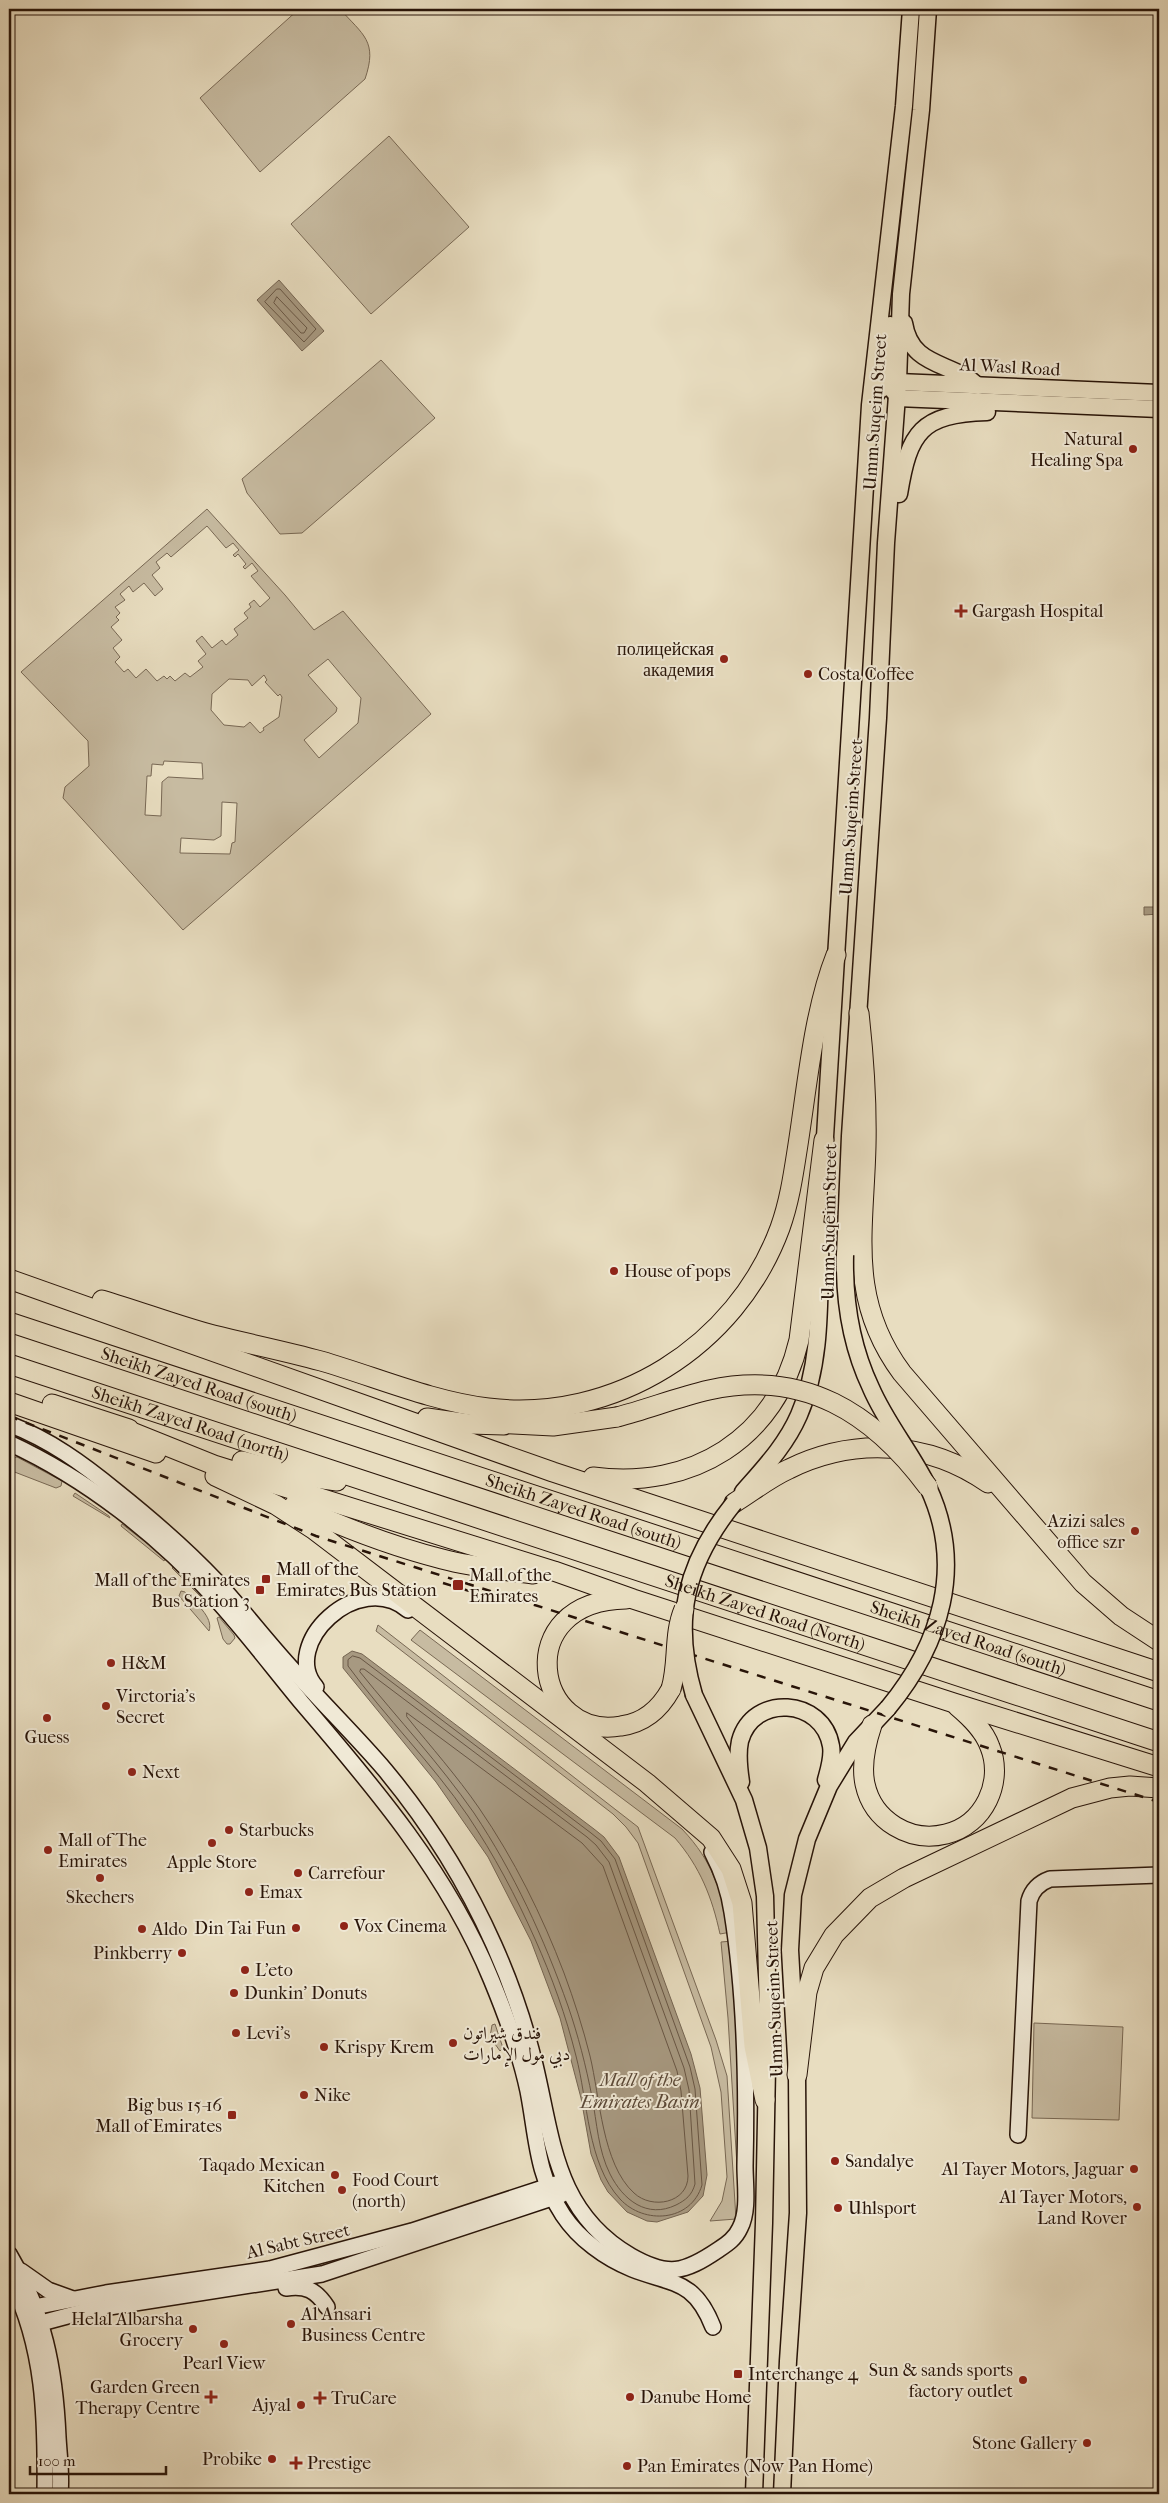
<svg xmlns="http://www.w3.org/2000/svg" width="1168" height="2503" font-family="'IM FELL French Canon',Amiri,serif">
	<rect width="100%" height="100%" fill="#e8ddc0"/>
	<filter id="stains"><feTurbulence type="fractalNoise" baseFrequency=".004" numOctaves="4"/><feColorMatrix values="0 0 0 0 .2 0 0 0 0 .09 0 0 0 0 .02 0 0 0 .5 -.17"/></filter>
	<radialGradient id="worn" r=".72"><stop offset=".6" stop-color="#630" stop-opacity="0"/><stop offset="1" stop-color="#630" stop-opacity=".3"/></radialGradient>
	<!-- green -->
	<g fill="#c7bba1" stroke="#786854" fill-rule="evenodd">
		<path d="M299,9H340C363,35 378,41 365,79L260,172L200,98Z"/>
		<path d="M389,136L469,227L371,314L291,224Z"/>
		<path d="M381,360L435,418L302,533L280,534L247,493L242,479Z"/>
		<path d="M207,509L285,595L314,630L343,611L431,714L183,930L63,798L65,787L89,766L88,741L21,672ZM207,526L226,548L233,543L239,550L233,555L235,557L238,554L246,564L243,567L245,569L252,563L258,571L251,576L270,598L260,607L254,600L249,604L251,607L244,613L248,618L234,629L238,635L226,645L222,640L212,648L202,636L196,641L206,654L198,661L203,667L190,677L185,673L175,681L170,676L167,679L164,676L157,681L146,669L136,678L128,669L124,672L115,662L120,657L113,648L122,640L111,627L119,620L116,617L120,613L115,607L125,600L120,594L129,586L133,592L144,583L155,596L163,589L152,575L160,568L156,562L167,553L171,557ZM328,659L361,698L358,723L319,758L304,740L336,712L337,708L308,675ZM264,675L267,680L265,682L278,696L280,694L282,697L279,717L263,728L264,730L260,733L250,722L244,727L224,725L211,710L212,694L229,679L248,680L252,686ZM164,761L202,763L203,779L168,777L162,782L161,816L145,815L147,776H151L152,764L163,765ZM222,802L237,803L235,842L232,843L230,854L180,853L181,838L214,840L221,836Z"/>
		<path d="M17,1457L62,1481L61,1486L56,1488L12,1471L9,1468V1459Z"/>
		<path d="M75,1493L109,1516L110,1518L73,1496Z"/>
		<path d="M122,1524L166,1558L164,1561L121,1526Z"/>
		<path d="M174,1566L211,1603L209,1605L172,1568Z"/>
		<path d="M181,1591L185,1592C194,1602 214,1617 209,1631L179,1596Z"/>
		<path d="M219,1617L234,1635L235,1638L230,1644H227L223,1639L217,1618Z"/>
		<path d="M378,1625L638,1827L716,2040L727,2076L736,2219L710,2221L722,2201L727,2177L721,2092L711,2047L638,1843L626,1827L613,1814L376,1631Z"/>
		<path d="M420,1630L682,1829C714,1863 719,1888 731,1932L720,1934C712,1897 700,1867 675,1838L411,1640Z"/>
		<path d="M732,1941L736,1980L741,2167L737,2166L728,2018L721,1942Z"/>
		<path d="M1034,2023L1123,2027L1119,2120L1032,2118Z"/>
		<path d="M495,2024L503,2048L500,2051L490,2037L492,2025Z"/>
	</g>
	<!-- water -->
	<g fill="#a79981" stroke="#746451">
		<path d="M279,280L324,331L302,351L257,300Z"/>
		<path d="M1144,907H1159V914L1144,915Z"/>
		<path d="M352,1651L362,1654L594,1829L604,1837L619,1857L691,2054L700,2088L707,2175L703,2196L688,2212L657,2222L647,2221L627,2212L608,2192L601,2180L591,2154L581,2098L560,2018L531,1941L488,1857L436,1782L343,1668V1657Z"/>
	</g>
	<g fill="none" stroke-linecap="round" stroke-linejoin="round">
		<!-- shore -->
		<g stroke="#685644" stroke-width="1">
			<path d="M277,289H280L316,329L304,342L265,302Z"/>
			<path d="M277,297L307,328L304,333H301L274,303Z"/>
			<path d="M353,1656L360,1658L591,1833L601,1841L615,1859L690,2067L695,2089L702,2185C691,2222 644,2225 620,2199C587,2163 588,2101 576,2056C566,2016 552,1977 535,1939C516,1896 494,1855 468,1816C432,1763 386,1718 348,1666V1660Z"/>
			<path d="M361,1669H364L587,1837L596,1845L609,1862L684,2068L689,2090L695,2184C692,2195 686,2200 676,2205C647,2219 623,2200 610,2174C598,2150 597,2123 592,2097C586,2066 578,2035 568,2006C544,1938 514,1873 474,1813C440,1764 398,1719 360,1672Z"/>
			<path d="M407,1713L582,1843L603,1866L677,2071L681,2091L688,2176C688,2203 652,2210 634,2193C602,2164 600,2097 590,2056C583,2028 574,2000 564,1973C542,1915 514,1859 479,1808C457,1776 431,1747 407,1717Z"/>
		</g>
		<!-- secondary casing -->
		<g stroke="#281408" stroke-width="18">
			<g id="secondary">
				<path d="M9,1424C50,1440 82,1463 116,1491C151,1519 185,1548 216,1581C243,1610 267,1642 294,1671C324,1705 356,1736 385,1770C429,1823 466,1882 494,1945C511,1983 525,2024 535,2065C553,2140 555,2212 631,2256C668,2277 684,2273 718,2250C727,2244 735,2239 740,2228C749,2211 745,2185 745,2166C747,2084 745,1992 732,1912C729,1891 722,1871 712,1852"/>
				<path d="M9,1443C87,1479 158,1535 215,1598C246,1632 273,1668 302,1703C375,1788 448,1874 491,1979C506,2015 520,2053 528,2091C537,2137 536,2174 563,2215C579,2239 605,2258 632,2269C673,2285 694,2279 713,2327"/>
				<path d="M316,1687C279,1645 358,1568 408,1610"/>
				<path d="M1018,2135L1029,1901C1032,1890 1039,1883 1050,1879L1159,1875"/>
				<path d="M9,2254C44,2312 55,2369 58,2437C59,2456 62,2475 60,2494"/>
				<path d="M21,2271L48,2290L73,2299"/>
				<path d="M9,2277C45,2345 46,2420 45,2494"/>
				<path d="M286,2288C306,2285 316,2290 327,2307"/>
				<path d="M24,2309L106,2293L270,2269L412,2231L555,2184"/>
				<path d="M30,2326L90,2310L322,2274L561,2195"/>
			</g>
		</g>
		<!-- primary casing -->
		<g stroke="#281408" stroke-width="19">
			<g id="primary">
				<path d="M904,323C911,368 951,361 978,386"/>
				<path d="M890,325L886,371L894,392"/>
				<path d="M897,398L1159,409"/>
				<path d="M871,403L879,390L898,382L1159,393"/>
				<path d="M899,494C909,432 921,414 987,412"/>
				<path d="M824,1153L870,405L904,106L911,9"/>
				<path d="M845,1255L850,1136L878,718L886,543L898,382L901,294L921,110L928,9"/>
				<path d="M743,1492C764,1468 786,1445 799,1415C824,1358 818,1290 821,1230"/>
				<path d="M694,1695L744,1800L758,1848L765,1896L768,2016L764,2223L754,2494"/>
				<path d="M741,1782C739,1769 737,1755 740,1741C753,1693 823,1698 831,1746C833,1757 829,1769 826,1780"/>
				<path d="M782,2494L788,2361L798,2213L797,2075L790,1950L793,1895L807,1839L829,1786L856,1742L888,1708"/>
			</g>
		</g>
		<!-- highway casing -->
		<g stroke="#281408" stroke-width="21">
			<g id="highway">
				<path d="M859,1013C864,1058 867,1102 866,1146C864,1232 847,1299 902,1373L1083,1583L1121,1616L1159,1641"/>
				<path d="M9,1279L553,1472L1159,1672"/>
				<path d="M102,1300C139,1311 176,1325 213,1335C249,1344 285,1351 321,1361C376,1377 431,1401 488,1408C614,1423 736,1347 780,1228C789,1203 793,1177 797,1151C807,1089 813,1013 836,955"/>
				<path id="s1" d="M9,1322L1159,1701"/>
				<path id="s2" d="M9,1364L1159,1742"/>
				<path d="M9,1402L156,1453"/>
				<path d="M52,1404L129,1429"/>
				<path d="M427,1418L469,1424L504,1425"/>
				<path d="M493,1423L553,1426L617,1417"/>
				<path d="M117,1426L214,1465L554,1571L633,1599L954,1703L1159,1767"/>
				<path d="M242,1461L295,1475L337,1481"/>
				<path d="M215,1476L276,1505L313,1529L647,1783L711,1838L731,1869L742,1903L754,2046L765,2100"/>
				<path d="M593,1477C692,1490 776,1439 799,1340L824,1140"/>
				<path d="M734,1503C752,1492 769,1478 789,1469C854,1437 928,1441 988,1483"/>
				<path d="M294,1505C342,1527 391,1546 442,1559C472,1567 503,1570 533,1574"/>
				<path d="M626,1599C509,1601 535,1741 621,1726C644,1723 660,1709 671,1689"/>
				<path d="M872,1725C866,1743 861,1765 865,1784C873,1821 910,1843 946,1834C984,1825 1004,1782 990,1747C984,1730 970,1717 957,1706"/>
				<path d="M797,2075L807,1992L814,1968L834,1935L870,1898L904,1878L1072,1798L1110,1788L1130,1786L1159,1788"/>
			</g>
		</g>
		<!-- secondary -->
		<use href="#secondary" stroke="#f0e9d6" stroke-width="15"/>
		<!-- primary -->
		<use href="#primary" stroke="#e8ddc0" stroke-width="16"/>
		<!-- highway -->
		<use href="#highway" stroke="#e8ddc0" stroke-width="19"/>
		<!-- rail -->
		<g stroke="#281408" stroke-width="2.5" stroke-dasharray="9 9" stroke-linecap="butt">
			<path d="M9,1416L316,1536L1159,1802"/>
			<path d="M443,1583L505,1602"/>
		</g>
		<!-- primary-bridge casing -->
		<g stroke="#281408" stroke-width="19" stroke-linecap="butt">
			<g id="primary-bridge">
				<path d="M845,1255C844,1301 851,1346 871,1388C886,1423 911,1452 928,1487C965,1566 941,1644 888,1708"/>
				<path d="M694,1695C672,1620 685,1564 734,1503"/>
			</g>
		</g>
		<!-- highway-bridge casing -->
		<g stroke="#281408" stroke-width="21" stroke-linecap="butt">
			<g id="highway-bridge">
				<path d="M617,1417C648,1409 678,1397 709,1390C804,1369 873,1413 928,1487"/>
				<path d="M671,1689C679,1662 673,1635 684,1609"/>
			</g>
		</g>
		<!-- primary-bridge -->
		<use href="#primary-bridge" stroke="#e8ddc0" stroke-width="16"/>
		<!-- highway-bridge -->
		<use href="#highway-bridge" stroke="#e8ddc0" stroke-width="19"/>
	</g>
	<!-- markers -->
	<g fill="#8f2418" stroke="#f0e9d6" stroke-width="2">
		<circle cx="1133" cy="449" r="5"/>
		<path d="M958.5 603.5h5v5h5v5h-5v5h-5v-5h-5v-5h5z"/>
		<circle cx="724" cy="659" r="5"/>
		<circle cx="808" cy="674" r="5"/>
		<circle cx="614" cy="1271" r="5"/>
		<circle cx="1135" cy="1531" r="5"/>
		<rect x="261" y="1574" width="10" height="10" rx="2.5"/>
		<rect x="452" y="1579" width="12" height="12" rx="2.5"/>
		<rect x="255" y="1585" width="10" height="10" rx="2.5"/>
		<circle cx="111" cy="1663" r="5"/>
		<circle cx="106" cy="1706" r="5"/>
		<circle cx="47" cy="1718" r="5"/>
		<circle cx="132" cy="1772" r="5"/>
		<circle cx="229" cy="1830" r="5"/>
		<circle cx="212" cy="1843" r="5"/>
		<circle cx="48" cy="1850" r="5"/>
		<circle cx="298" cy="1873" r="5"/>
		<circle cx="100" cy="1878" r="5"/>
		<circle cx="249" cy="1892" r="5"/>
		<circle cx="344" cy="1926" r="5"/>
		<circle cx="296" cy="1928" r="5"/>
		<circle cx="142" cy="1929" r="5"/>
		<circle cx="182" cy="1953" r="5"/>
		<circle cx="245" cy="1970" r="5"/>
		<circle cx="234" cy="1993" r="5"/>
		<circle cx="236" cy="2033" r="5"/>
		<circle cx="453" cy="2043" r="5"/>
		<circle cx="324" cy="2047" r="5"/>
		<circle cx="304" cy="2095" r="5"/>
		<rect x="227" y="2110" width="10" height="10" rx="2.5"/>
		<circle cx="835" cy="2161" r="5"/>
		<circle cx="1134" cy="2169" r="5"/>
		<circle cx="335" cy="2175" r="5"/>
		<circle cx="342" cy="2190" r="5"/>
		<circle cx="1137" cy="2207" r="5"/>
		<circle cx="838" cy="2208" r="5"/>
		<circle cx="291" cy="2324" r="5"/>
		<circle cx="193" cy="2329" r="5"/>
		<circle cx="224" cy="2344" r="5"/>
		<rect x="733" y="2369" width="10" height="10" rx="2.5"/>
		<circle cx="1023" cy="2380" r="5"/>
		<path d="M208.5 2389.5h5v5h5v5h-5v5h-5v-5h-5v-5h5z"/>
		<circle cx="630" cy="2397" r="5"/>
		<path d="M317.5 2390.5h5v5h5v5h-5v5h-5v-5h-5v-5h5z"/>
		<circle cx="301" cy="2405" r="5"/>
		<circle cx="1087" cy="2443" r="5"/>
		<circle cx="272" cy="2459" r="5"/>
		<path d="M293.5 2455.5h5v5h5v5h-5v5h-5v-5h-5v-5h5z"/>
		<circle cx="627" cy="2466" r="5"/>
	</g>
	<g text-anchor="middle" stroke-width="4" stroke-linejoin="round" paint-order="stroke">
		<!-- street labels -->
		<g font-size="18" fill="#281408" stroke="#f0e9d6">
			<text transform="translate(1010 367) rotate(3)" y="6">Al Wasl Road</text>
			<text transform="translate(875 412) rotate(-86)" y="6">Umm Suqeim Street</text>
			<text transform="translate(851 817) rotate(-86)" y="6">Umm Suqeim Street</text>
			<text transform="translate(829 1222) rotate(-89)" y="6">Umm Suqeim Street</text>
			<text dy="6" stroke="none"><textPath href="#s1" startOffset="200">Sheikh Zayed Road (south)</textPath></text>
			<text dy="6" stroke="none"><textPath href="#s2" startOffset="191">Sheikh Zayed Road (north)</textPath></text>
			<text dy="6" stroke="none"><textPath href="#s1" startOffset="605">Sheikh Zayed Road (south)</textPath></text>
			<text dy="6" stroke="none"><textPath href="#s2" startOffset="796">Sheikh Zayed Road (North)</textPath></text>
			<text dy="6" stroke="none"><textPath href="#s1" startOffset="1010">Sheikh Zayed Road (south)</textPath></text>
			<text transform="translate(774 1999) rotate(-92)" y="6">Umm Suqeim Street</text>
			<text transform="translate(298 2241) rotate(-13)" y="6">Al Sabt Street</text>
		</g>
		<!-- poi labels -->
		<g font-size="18" fill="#281408" stroke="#f0e9d6" text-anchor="start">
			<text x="1123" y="445" text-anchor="end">Natural<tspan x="1123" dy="21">Healing Spa</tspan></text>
			<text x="972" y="617">Gargash Hospital</text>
			<text x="714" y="655" text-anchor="end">полицейская<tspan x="714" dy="21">академия</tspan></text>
			<text x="818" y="680">Costa Coffee</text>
			<text x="624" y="1277">House of pops</text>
			<text x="1125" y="1527" text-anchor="end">Azizi sales<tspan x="1125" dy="21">office szr</tspan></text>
			<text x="276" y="1575">Mall of the<tspan x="276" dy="21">Emirates Bus Station</tspan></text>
			<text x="469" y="1581">Mall of the<tspan x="469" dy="21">Emirates</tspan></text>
			<text x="250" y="1586" text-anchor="end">Mall of the Emirates<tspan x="250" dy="21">Bus Station 3</tspan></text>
			<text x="121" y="1669">H&amp;M</text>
			<text x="116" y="1702">Virctoria's<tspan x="116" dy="21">Secret</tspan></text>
			<text x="47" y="1743" text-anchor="middle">Guess</text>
			<text x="142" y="1778">Next</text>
			<text x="239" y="1836">Starbucks</text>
			<text x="58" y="1846">Mall of The<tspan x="58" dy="21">Emirates</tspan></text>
			<text x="212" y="1868" text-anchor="middle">Apple Store</text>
			<text x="308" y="1879">Carrefour</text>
			<text x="259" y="1898">Emax</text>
			<text x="100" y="1903" text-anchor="middle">Skechers</text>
			<text x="354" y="1932">Vox Cinema</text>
			<text x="286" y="1934" text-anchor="end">Din Tai Fun</text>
			<text x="152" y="1935">Aldo</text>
			<text x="172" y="1959" text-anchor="end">Pinkberry</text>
			<text x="255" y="1976">L’eto</text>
			<text x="244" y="1999">Dunkin' Donuts</text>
			<text x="246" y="2039">Levi's</text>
			<text x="463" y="2039">فندق شيراتون<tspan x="463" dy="21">دبي مول الإمارات</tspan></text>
			<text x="334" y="2053">Krispy Krem</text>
			<text x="314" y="2101">Nike</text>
			<text x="222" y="2111" text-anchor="end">Big bus 15-16<tspan x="222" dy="21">Mall of Emirates</tspan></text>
			<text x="845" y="2167">Sandalye</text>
			<text x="325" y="2171" text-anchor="end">Taqado Mexican<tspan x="325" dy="21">Kitchen</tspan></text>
			<text x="1124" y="2175" text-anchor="end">Al Tayer Motors, Jaguar</text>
			<text x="352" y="2186">Food Court<tspan x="352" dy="21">(north)</tspan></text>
			<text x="1127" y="2203" text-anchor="end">Al Tayer Motors,<tspan x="1127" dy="21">Land Rover</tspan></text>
			<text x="848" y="2214">Uhlsport</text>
			<text x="301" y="2320">Al Ansari<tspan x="301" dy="21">Business Centre</tspan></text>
			<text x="183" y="2325" text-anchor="end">Helal Albarsha<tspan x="183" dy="21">Grocery</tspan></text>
			<text x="224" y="2369" text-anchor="middle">Pearl View</text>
			<text x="1013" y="2376" text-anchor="end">Sun &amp; sands sports<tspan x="1013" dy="21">factory outlet</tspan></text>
			<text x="748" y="2380">Interchange 4</text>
			<text x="200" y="2393" text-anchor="end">Garden Green<tspan x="200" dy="21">Therapy Centre</tspan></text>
			<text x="640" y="2403">Danube Home</text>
			<text x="331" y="2404">TruCare</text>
			<text x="291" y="2411" text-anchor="end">Ajyal</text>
			<text x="1077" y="2449" text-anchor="end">Stone Gallery</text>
			<text x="262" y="2465" text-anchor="end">Probike</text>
			<text x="307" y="2469">Prestige</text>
			<text x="637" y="2472">Pan Emirates (Now Pan Home)</text>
		</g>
		<!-- water labels -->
		<g font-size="19" font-style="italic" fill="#5b4938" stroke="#f0e9d6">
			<text x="640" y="2086">Mall of the<tspan x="640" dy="22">Emirates Basin</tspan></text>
		</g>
	</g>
	<!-- margin -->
	<rect width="1168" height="2503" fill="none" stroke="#e8ddc0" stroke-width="30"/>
	<rect x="10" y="10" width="1148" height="2483" fill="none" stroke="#281408" stroke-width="2.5"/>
	<rect x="15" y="15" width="1138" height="2473" fill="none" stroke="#281408"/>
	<!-- scale -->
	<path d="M30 2466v8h136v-8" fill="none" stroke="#281408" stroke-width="2.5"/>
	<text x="38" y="2466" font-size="15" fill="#281408" stroke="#f0e9d6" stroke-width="4" paint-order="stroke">100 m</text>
	<rect width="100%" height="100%" filter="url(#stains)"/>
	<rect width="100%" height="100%" fill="url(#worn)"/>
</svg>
